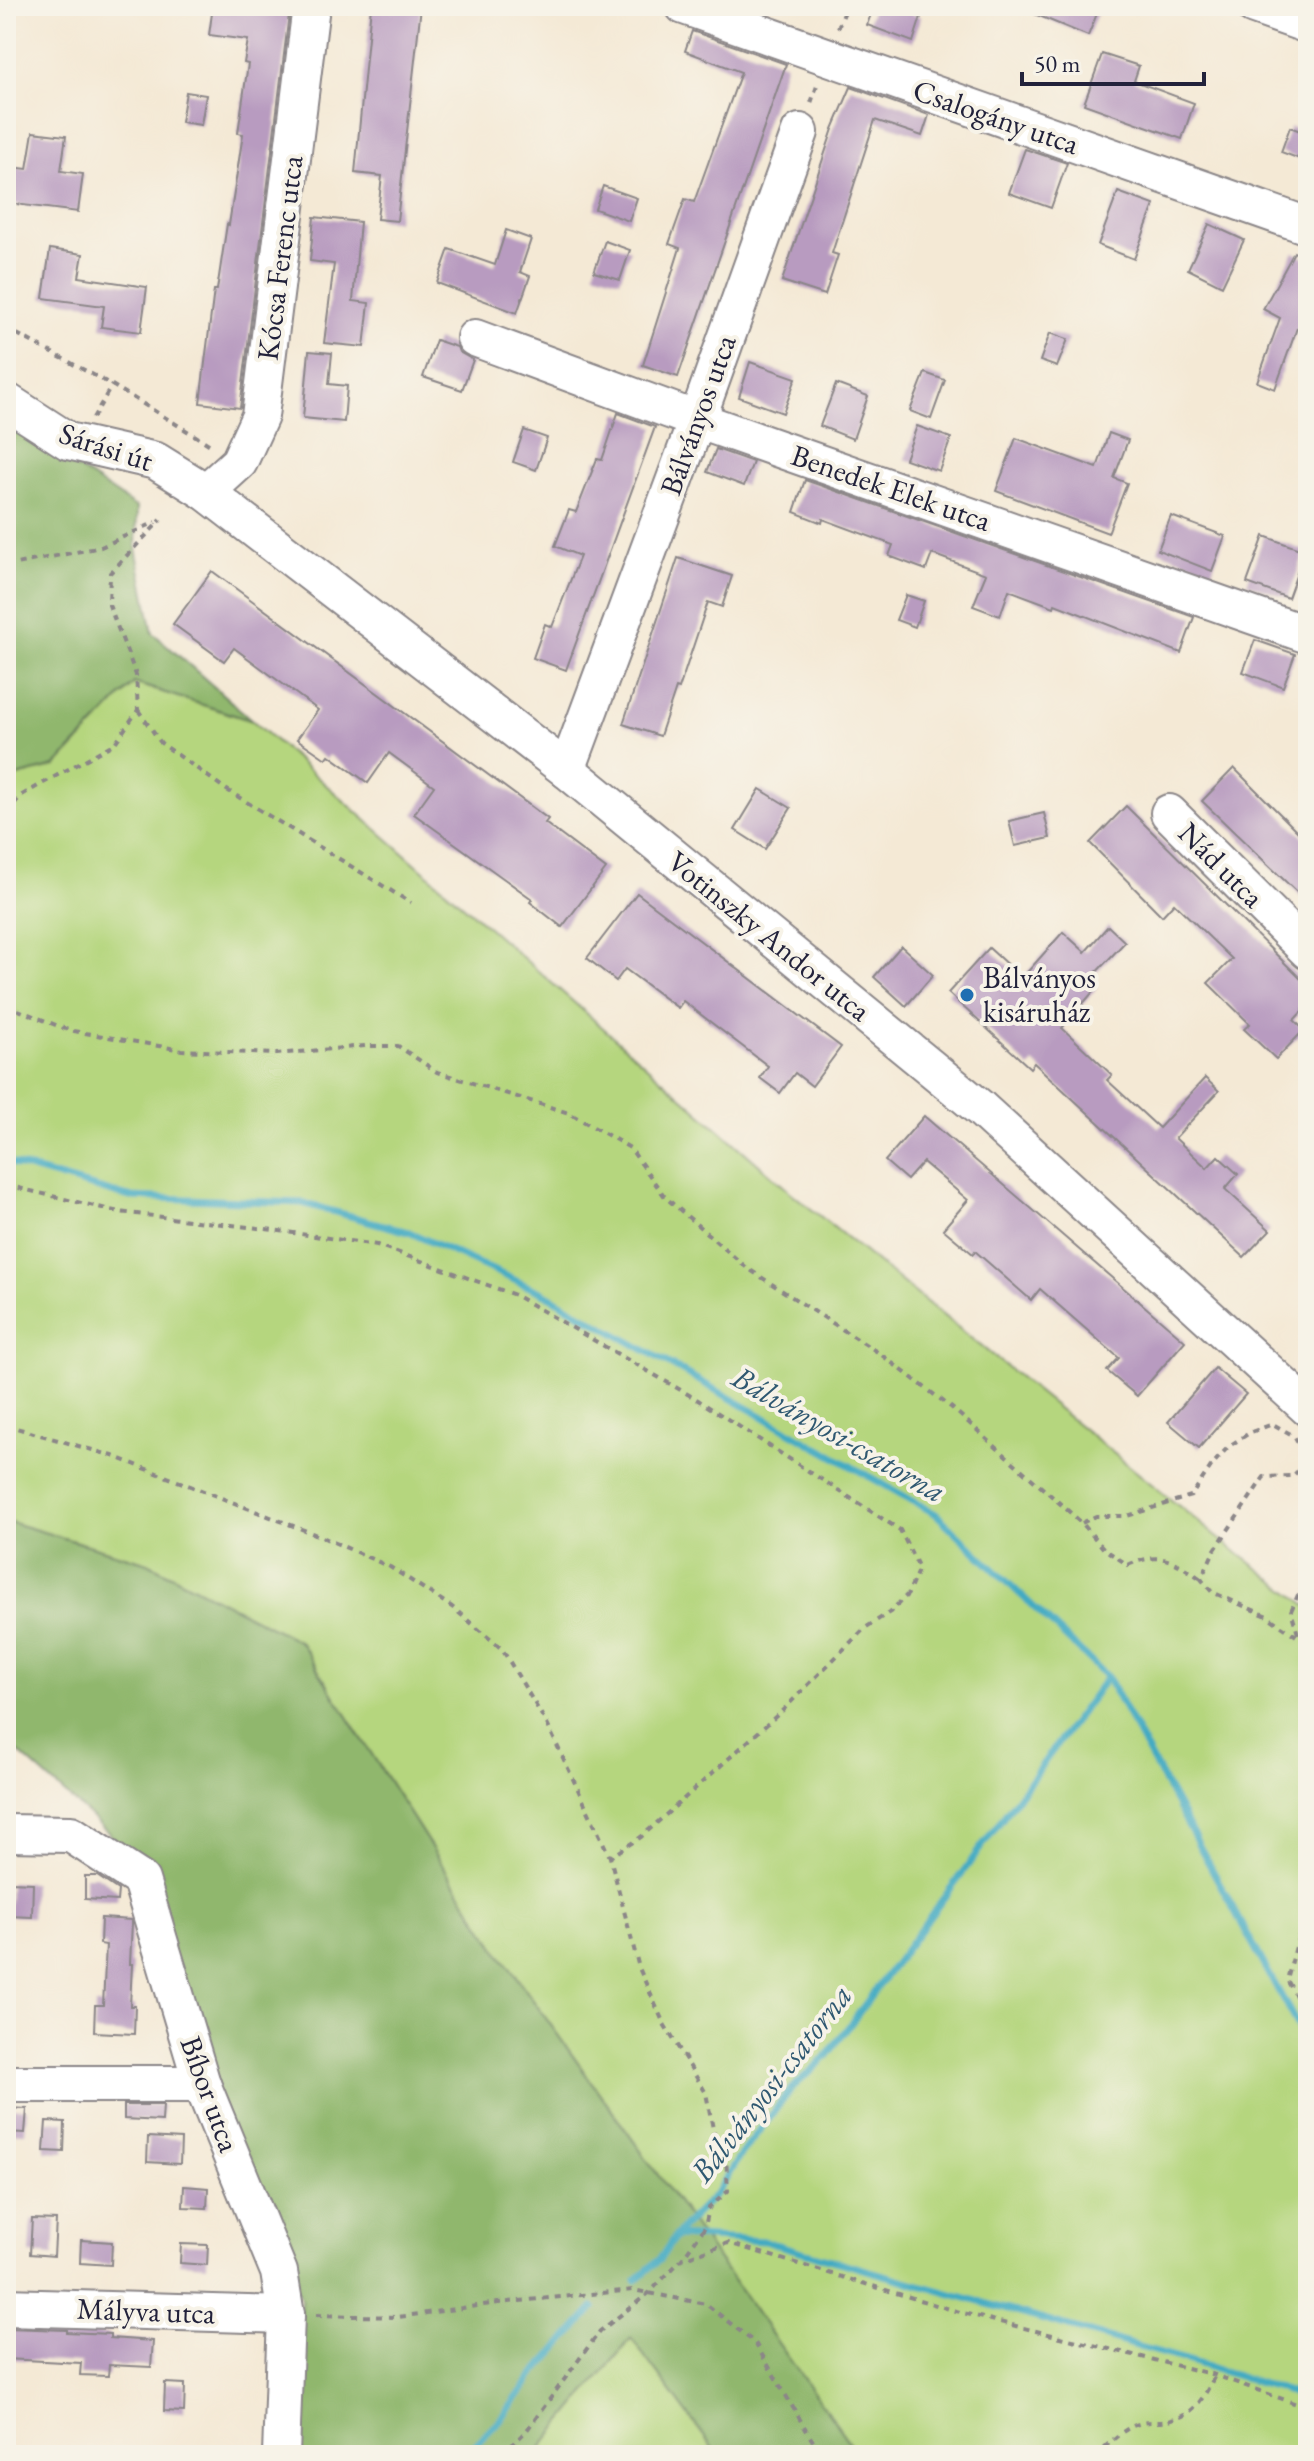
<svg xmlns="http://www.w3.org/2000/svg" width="1314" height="2461" font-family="'EB Garamond',serif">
	<rect width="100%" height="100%" fill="#f7f3e8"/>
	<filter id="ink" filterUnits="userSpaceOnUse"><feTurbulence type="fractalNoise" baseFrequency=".0125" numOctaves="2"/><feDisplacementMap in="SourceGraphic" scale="16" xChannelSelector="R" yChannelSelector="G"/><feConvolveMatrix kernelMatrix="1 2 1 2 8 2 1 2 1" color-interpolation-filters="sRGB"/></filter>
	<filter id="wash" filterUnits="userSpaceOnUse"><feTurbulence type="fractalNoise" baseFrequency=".006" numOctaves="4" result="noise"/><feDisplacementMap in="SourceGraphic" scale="32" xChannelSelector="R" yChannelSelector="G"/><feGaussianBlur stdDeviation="1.8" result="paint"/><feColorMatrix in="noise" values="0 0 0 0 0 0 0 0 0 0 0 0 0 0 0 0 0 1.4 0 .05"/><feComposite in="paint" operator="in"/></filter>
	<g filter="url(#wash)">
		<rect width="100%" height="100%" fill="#f4e9d5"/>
		<!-- green -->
		<g fill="#b5d67e" stroke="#6c7c5c" stroke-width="2">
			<path d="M134,683L253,721L789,1191L1227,1545L1308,1606V2455H858L495,1947L300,1642L148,1563L6,1521V779L56,766Z"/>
			<path d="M631,2338L718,2455H535Z"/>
		</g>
		<!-- forest -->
		<g fill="#90b76d" stroke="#596c54" stroke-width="2">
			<path d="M6,420L137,508L136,548L153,633L253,721L134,683L55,766L6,779Z"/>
			<path d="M6,1521L148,1563L300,1642L495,1947L858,2455H718L631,2338L535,2455H286L301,2299L109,1833L6,1741Z"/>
		</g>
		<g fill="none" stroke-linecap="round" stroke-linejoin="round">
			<!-- stream -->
			<g stroke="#42aac2" stroke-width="7">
				<path d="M6,1162L129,1197L302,1203L409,1232L545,1294L936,1514L1107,1677L1308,2045"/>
				<path d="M675,2236L764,2241L1186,2360L1308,2398"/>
				<path d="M636,2280L660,2259L675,2236L718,2191L741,2154L793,2087L826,2057L1107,1677"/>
				<path d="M465,2455L502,2418L532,2377L594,2308"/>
			</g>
		</g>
		<g id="blocks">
			<!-- building -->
			<g fill="#b89bc0">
				<path d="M213,6H290L240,408L200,403L214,290H217L227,224L229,225L243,134L238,133L248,64L244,63L248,40L209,35Z"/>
				<path d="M371,6H421L397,221L377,219L382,176L355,173Z"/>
				<path d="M874,6H889L921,17L913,42L867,25Z"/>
				<path d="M1015,6H1100L1088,36Z"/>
				<path d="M692,31L786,64L678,377L643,365L680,248L669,244L685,199L694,202L741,72L685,51Z"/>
				<path d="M1102,54L1139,66L1134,81L1194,103L1182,139L1084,104Z"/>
				<path d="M851,87L929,115L922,136L875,120L832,253L838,255L825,295L782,281L833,129Z"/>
				<path d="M186,92L206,95L201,125L181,122Z"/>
				<path d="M1290,127L1308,134V162L1281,152Z"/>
				<path d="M33,132L66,136L61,171L83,174L78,212L7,203L12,167L27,169Z"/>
				<path d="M1025,149L1067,163L1051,208L1009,193Z"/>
				<path d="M603,186L637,198L629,221L595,209Z"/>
				<path d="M1118,192L1154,205L1134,259L1098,245Z"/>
				<path d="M314,217L360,222L353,301L369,303L364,347L324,343L334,264L310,261Z"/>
				<path d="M1209,224L1244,240L1222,286L1188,269Z"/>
				<path d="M506,230L531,239L520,272L530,276L517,313L437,283L449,249L495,265Z"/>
				<path d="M605,241L630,250L620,280L594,272Z"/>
				<path d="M50,249L83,254L79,277L147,287L141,332L101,327L104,306L43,298Z"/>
				<path d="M1294,252L1308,260V334L1297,328L1275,389L1257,382L1280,318L1263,309Z"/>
				<path d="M1050,333L1068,339L1057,367L1040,361Z"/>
				<path d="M436,340L457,347L459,352L473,360L462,390L423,377Z"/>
				<path d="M309,351L332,353L329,384L347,386L344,422L303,418Z"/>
				<path d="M750,362L796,378L783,413L739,397Z"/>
				<path d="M925,373L945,380L931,419L910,411Z"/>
				<path d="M836,384L868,396L853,439L820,426Z"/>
				<path d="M618,413L655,427L566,670L533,658L545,624L552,627L580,556L555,546L569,510L576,512L597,459L602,460Z"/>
				<path d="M917,426L951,438L939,471L905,459Z"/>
				<path d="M524,430L547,438L536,470L513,462Z"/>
				<path d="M1109,433L1128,440L1114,478L1127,483L1108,533L996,491L1016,438L1097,468Z"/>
				<path d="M716,449L753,462L744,486L707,472Z"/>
				<path d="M805,480L1194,617L1181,653L1055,604L1054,607L1009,590L1000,616L973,606L986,574L932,554L926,570L889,556L893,545L823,519L822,523L794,512Z"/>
				<path d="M1171,516L1225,536L1212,571L1158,550Z"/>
				<path d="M1264,536L1305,551L1288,598L1247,583Z"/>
				<path d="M678,558L732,576L722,607L708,602L679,689L676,688L660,736L623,724Z"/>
				<path d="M212,571L548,819L545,823L606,869L562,927L530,902L532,899L414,814L434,786L389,753L368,783L329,755L326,759L297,739L318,710L234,648L224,661L173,624Z"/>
				<path d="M906,595L924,601L915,627L896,620Z"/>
				<path d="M1255,640L1295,654L1283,687L1243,672Z"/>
				<path d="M1234,768L1308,842V903L1202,801Z"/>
				<path d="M760,789L791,808L765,849L735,830Z"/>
				<path d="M1126,806L1308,986V1005L1294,1020L1304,1030L1276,1059L1244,1029L1250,1024L1208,983L1232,959L1174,903L1162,916L1090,843Z"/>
				<path d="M1044,813L1050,838L1015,846L1009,821Z"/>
				<path d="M637,893L841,1047L812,1086L795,1073L780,1093L760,1078L768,1066L683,1001L678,1008L625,969L616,981L587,958Z"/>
				<path d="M1108,926L1125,942L1090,979L1098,986L1062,1028L1112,1075L1107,1080L1159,1128L1205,1078L1219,1091L1175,1138L1207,1168L1218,1156L1238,1174L1225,1189L1270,1230L1244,1257L1034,1063L1030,1068L948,993L989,948L1022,978L1063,932L1085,952Z"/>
				<path d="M901,946L933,975L906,1006L874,977Z"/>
				<path d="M924,1116L1185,1341L1137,1396L1107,1371L1119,1358L1040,1289L1031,1300L975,1251L973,1254L943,1229L968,1200L923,1162L907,1180L885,1161Z"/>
				<path d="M1215,1368L1246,1394L1199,1448L1168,1422Z"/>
				<path d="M85,1876H97L118,1890L117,1901L85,1899Z"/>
				<path d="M10,1882L33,1883L32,1917L9,1916Z"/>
				<path d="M101,1918L131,1920L132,1922L130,1964H132L130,2006H135L134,2034L94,2032L95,2005H103L106,1945L100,1944Z"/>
				<path d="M124,2105H163L162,2121L124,2119Z"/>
				<path d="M6,2108L27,2109L25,2133L6,2132Z"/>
				<path d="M46,2121L65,2122L64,2152L44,2151Z"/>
				<path d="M148,2137L181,2139L180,2164L147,2162Z"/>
				<path d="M184,2186L208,2188L207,2208L183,2207Z"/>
				<path d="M32,2219L56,2220L54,2256L30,2254Z"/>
				<path d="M81,2240L112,2242L111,2265L80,2263Z"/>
				<path d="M181,2244L208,2245L207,2265L180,2263Z"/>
				<path d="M6,2328L67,2330V2332L110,2334V2338L153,2341L151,2367L109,2365L108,2376L80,2375L81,2363L6,2359Z"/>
				<path d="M165,2383L185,2384L184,2412L164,2411Z"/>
			</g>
		</g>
	</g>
	<g filter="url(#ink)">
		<use href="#blocks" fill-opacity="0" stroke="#8b8688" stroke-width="2"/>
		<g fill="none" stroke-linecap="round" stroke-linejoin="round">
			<!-- minor casing -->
			<g stroke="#8b8688" stroke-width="40">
				<g id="minor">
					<path d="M684,6L1308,226"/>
					<path d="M1254,6L1308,25"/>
					<path d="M475,338L697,420L1308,635"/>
					<path d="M6,401L68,441L156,461L206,492L567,770L980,1108L1308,1408"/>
					<path d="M206,492L239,462L260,416L311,6"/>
					<path d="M567,770L697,420L800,132"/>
					<path d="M1169,813L1308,951"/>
					<path d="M6,1833L71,1834L141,1880L202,2084L279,2272L286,2315L281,2455"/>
					<path d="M6,2084H202"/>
					<path d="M6,2307L286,2315"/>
				</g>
			</g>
			<!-- path -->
			<g stroke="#8b8688" stroke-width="4" stroke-dasharray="6 6" stroke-linecap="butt">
				<path d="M838,28L847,6"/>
				<path d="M811,103L817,86"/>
				<path d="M6,328L112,385L212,446"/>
				<path d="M93,418L112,385"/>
				<path d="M6,566L101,547L156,522"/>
				<path d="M138,710L161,743L227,790L411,903"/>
				<path d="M6,813L22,795L115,743L138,710L136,675L109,605L110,573L161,520"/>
				<path d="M6,1005L68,1030L182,1050L277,1054L365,1046H398L437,1072L569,1113L630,1148L665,1197L747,1268L879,1353L952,1408L1082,1523L1104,1549L1128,1565C1161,1551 1173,1560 1201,1579"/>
				<path d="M6,1185L119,1212L266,1229L377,1245L515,1295L698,1400L900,1530L919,1568L908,1594L890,1612L865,1628L784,1709L641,1837L610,1857L639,1968L664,2024L706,2093L715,2139L726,2157L728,2191L709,2208L705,2227L682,2259"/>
				<path d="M6,1425L113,1456L322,1537L390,1567L452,1607L502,1649L547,1724L610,1857"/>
				<path d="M1307,1461L1293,1476L1264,1477L1214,1551L1201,1579L1212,1592L1267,1616L1308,1644"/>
				<path d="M1082,1523L1096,1516H1127L1191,1496L1212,1465L1229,1446L1251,1432L1273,1424L1294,1436L1307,1460"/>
				<path d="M1298,1634L1291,1611L1308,1572"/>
				<path d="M1308,1928L1299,1935L1287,1980L1308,2017"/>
				<path d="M316,2315L398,2317L498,2303L633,2290L706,2304L755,2343L821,2455"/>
				<path d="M502,2455L527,2430L600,2331L649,2293L682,2259L728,2243L963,2313L1215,2375L1308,2408"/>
				<path d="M1095,2455C1110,2444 1123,2427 1142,2423C1150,2421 1159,2423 1167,2421C1194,2416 1204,2398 1215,2375"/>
			</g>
			<!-- minor -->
			<use href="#minor" stroke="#fff" stroke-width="36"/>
		</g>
	</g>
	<!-- markers -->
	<circle fill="#1f6fb2" stroke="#f7f3e8" stroke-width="3" cx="967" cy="995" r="8"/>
	<g text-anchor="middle" stroke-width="8" stroke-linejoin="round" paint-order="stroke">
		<!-- street labels -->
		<g font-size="30" fill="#22223b" stroke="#f7f3e8">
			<text transform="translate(996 117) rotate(19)" y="10">Csalogány utca</text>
			<text transform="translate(280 258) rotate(-83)" y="10">Kócsa Ferenc utca</text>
			<text transform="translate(698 415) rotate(-70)" y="10">Bálványos utca</text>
			<text transform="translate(106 447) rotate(18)" y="10">Sárási út</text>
			<text transform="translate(891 488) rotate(19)" y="10">Benedek Elek utca</text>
			<text transform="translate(1221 865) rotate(45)" y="10">Nád utca</text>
			<text transform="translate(769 936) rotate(39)" y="10">Votinszky Andor utca</text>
			<text transform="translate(210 2094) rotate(70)" y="10">Bíbor utca</text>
			<text transform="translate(146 2311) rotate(2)" y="10">Mályva utca</text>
		</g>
		<!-- poi labels -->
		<g font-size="30" fill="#22223b" stroke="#f7f3e8" text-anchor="start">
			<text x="983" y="988">Bálványos<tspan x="983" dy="34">kisáruház</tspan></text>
		</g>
		<!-- water labels -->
		<g font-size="32" font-style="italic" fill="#2f5871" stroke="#f7f3e8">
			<text transform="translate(839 1434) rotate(30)" y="11">Bálványosi-csatorna</text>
			<text transform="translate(771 2083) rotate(-52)" y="11">Bálványosi-csatorna</text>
		</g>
	</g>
	<!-- margin -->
	<rect width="1314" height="2461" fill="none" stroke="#f7f3e8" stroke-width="32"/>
	<!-- scale -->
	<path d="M1022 72v12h182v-12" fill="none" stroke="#22223b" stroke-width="4"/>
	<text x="1034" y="72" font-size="24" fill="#22223b" stroke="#f7f3e8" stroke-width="6" paint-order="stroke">50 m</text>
</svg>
